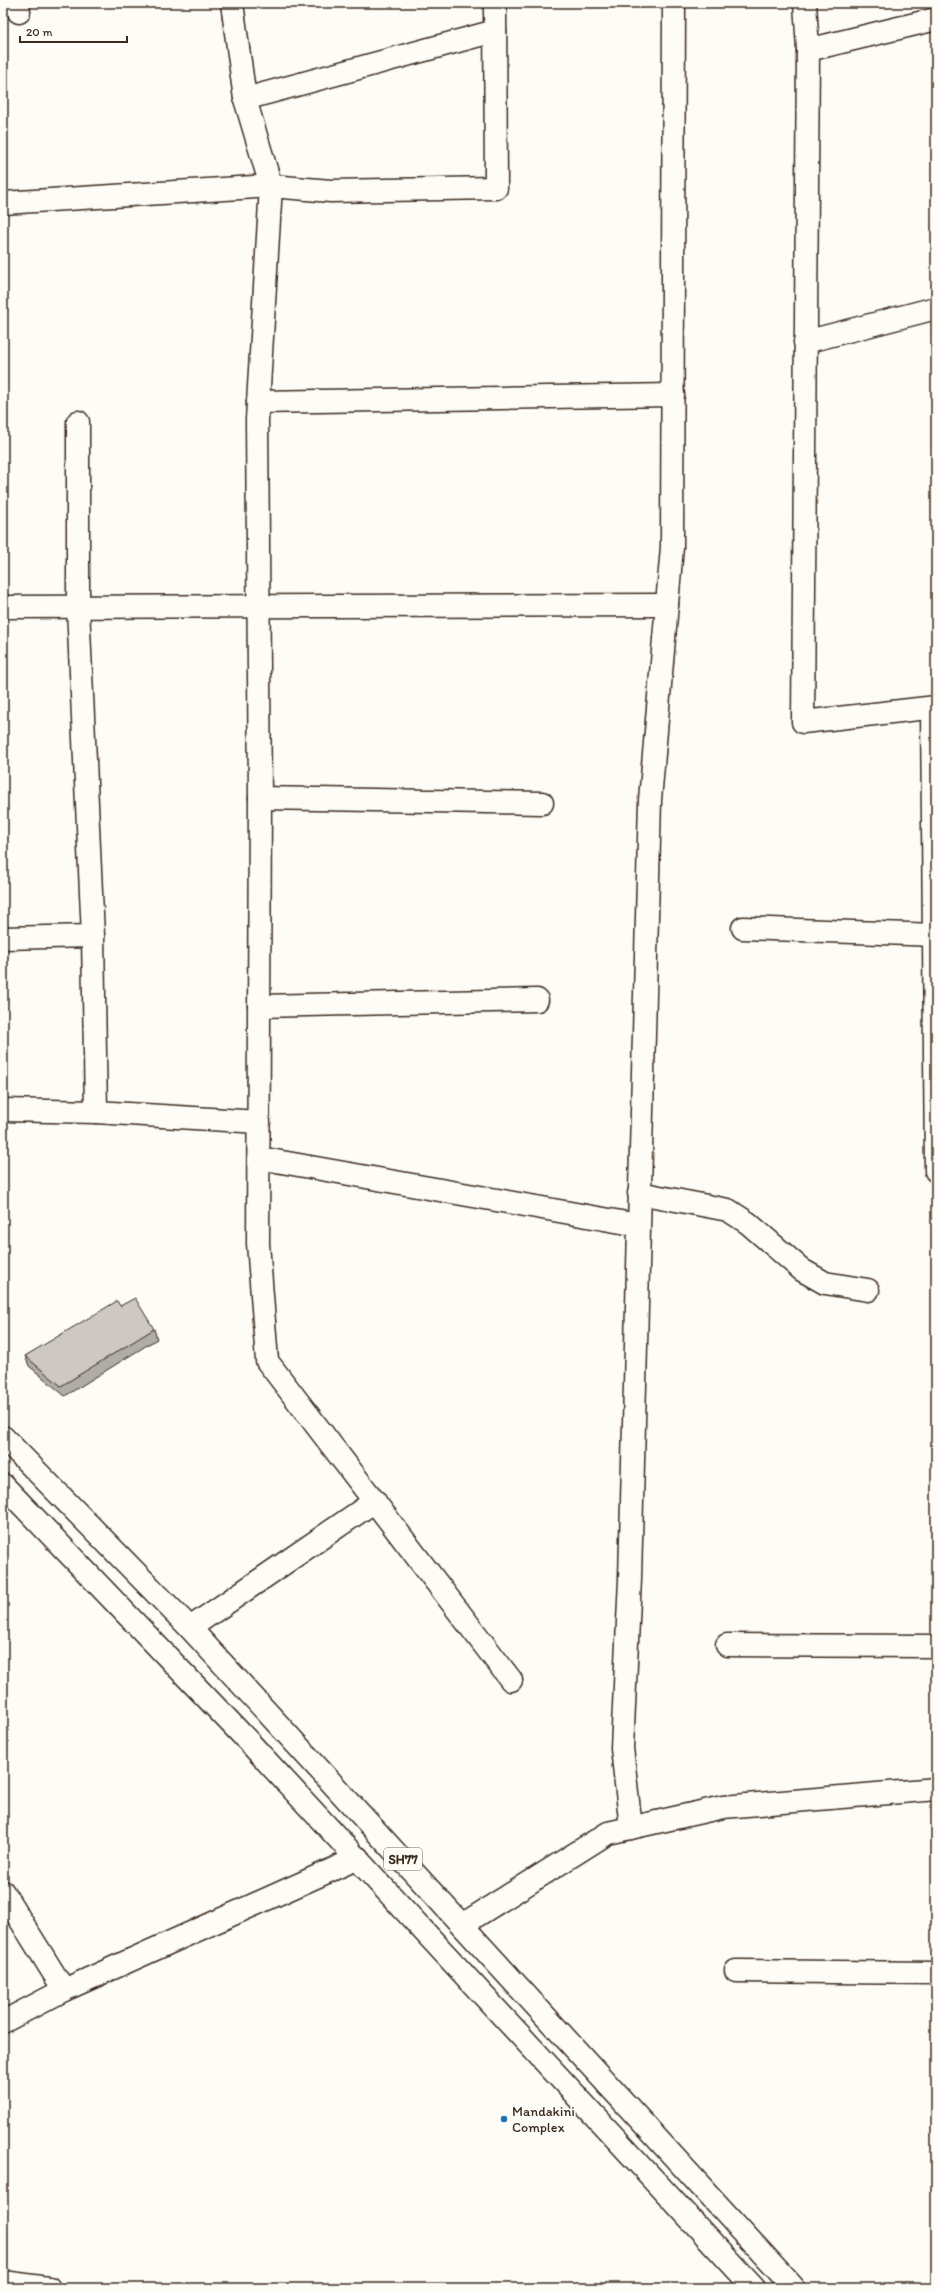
<svg xmlns="http://www.w3.org/2000/svg" width="939" height="2291" font-family="Itim,sans-serif">
	<rect width="100%" height="100%" fill="#fdfcf7"/>
	<filter id="ink" filterUnits="userSpaceOnUse"><feTurbulence type="fractalNoise" baseFrequency=".025" numOctaves="2"/><feDisplacementMap in="SourceGraphic" scale="8" xChannelSelector="R" yChannelSelector="G"/><feConvolveMatrix kernelMatrix="1 2 1 2 8 2 1 2 1" color-interpolation-filters="sRGB"/></filter>
	<g filter="url(#ink)">
		<g fill="none" stroke-linecap="round" stroke-linejoin="round">
			<!-- minor casing -->
			<g stroke="#3b2a1e" stroke-width="25">
				<g id="minor">
					<path d="M18,3L19,12"/>
					<path d="M495,3L496,188L331,191L271,186L257,420L260,798L258,1243L267,1361L511,1680"/>
					<path d="M805,3L808,50L803,722L936,707"/>
					<path d="M808,50L936,19"/>
					<path d="M245,99L495,31"/>
					<path d="M3,203L271,186L245,99L232,3"/>
					<path d="M805,342L936,308"/>
					<path d="M258,402L673,395"/>
					<path d="M78,422V607L93,936L96,1112"/>
					<path d="M3,607L667,605"/>
					<path d="M932,708L936,1171"/>
					<path d="M260,798L542,803"/>
					<path d="M743,928L936,935"/>
					<path d="M3,938L93,936"/>
					<path d="M259,1006L537,1000"/>
					<path d="M3,1110L96,1112L259,1122"/>
					<path d="M259,1158L638,1225"/>
					<path d="M639,1193L728,1210L748,1223L802,1270L825,1283L868,1290"/>
					<path d="M190,1628L375,1501"/>
					<path d="M727,1645L936,1646"/>
					<path d="M631,1828L622,1748L630,1579L650,800L672,547L674,3"/>
					<path d="M3,1892L64,1990L358,1858"/>
					<path d="M462,1925L608,1833L723,1807L936,1789"/>
					<path d="M736,1971L936,1973"/>
					<path d="M3,2022L64,1990"/>
				</g>
			</g>
			<!-- major casing -->
			<g stroke="#3b2a1e" stroke-width="25">
				<g id="major">
					<path d="M3,1437L190,1628L794,2288"/>
					<path d="M3,1485L249,1742L754,2288"/>
				</g>
			</g>
			<!-- highway casing -->
			<g stroke="#3b2a1e" stroke-width="25">
				<path id="highway" d="M3,2282L49,2288"/>
			</g>
			<!-- minor -->
			<use href="#minor" stroke="#fdfcf7" stroke-width="22"/>
			<!-- major -->
			<use href="#major" stroke="#fdfcf7" stroke-width="22"/>
			<!-- highway -->
			<use href="#highway" stroke="#fdfcf7" stroke-width="22"/>
		</g>
		<!-- wall -->
		<path fill="#b0aca7" stroke="#3b2a1e" d="M120,1306L154,1329L157,1339L65,1396L29,1366L25,1356Z"/>
		<!-- building -->
		<path fill="#cdc8c2" stroke="#3b2a1e" d="M135,1298L154,1329L61,1386L25,1356L117,1301L120,1306Z"/>
	</g>
	<!-- markers -->
	<circle fill="#1f6fb2" stroke="#fdfcf7" stroke-width="1.5" cx="504" cy="2119" r="4"/>
	<g text-anchor="middle" stroke-width="3.5" stroke-linejoin="round" paint-order="stroke">
		<!-- shield labels -->
		<rect fill="#fdfcf7" stroke="#75695f" stroke-width="1" x="384" y="1848" width="38" height="22" rx="3"/>
		<g font-size="13" font-weight="bold" fill="#3b2a1e">
			<text x="403" y="1864">SH77</text>
		</g>
		<!-- poi labels -->
		<g font-size="14" fill="#3b2a1e" stroke="#fdfcf7" text-anchor="start">
			<text x="512" y="2116">Mandakini<tspan x="512" dy="16">Complex</tspan></text>
		</g>
	</g>
	<!-- margin -->
	<rect width="939" height="2291" fill="none" stroke="#fdfcf7" stroke-width="16"/>
	<rect x="8" y="8" width="923" height="2275" fill="none" stroke="#3b2a1e" stroke-width="1.5" filter="url(#ink)"/>
	<!-- scale -->
	<path d="M20 36v6h107v-6" fill="none" stroke="#3b2a1e" stroke-width="2"/>
	<text x="26" y="36" font-size="12" fill="#3b2a1e" stroke="#fdfcf7" stroke-width="3" paint-order="stroke">20 m</text>
</svg>
